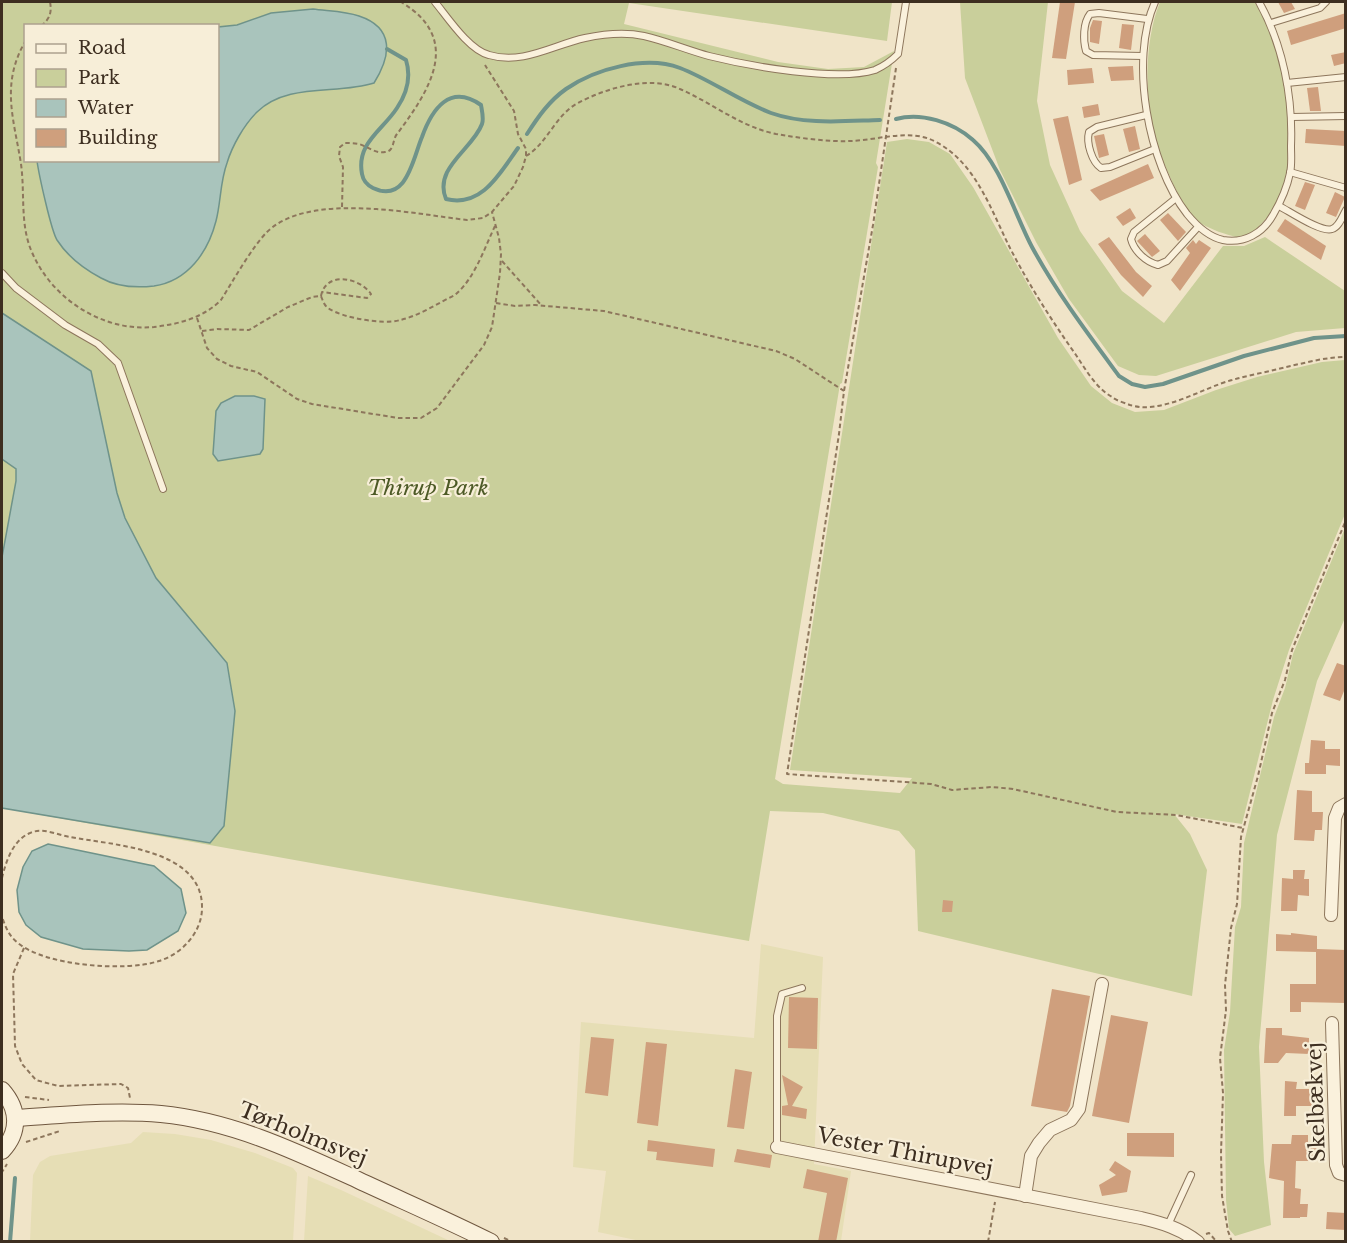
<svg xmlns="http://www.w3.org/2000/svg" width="1347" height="1243" font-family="'Libre Baskerville',serif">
	<rect width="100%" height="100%" fill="#f0e4c8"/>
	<!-- farmland -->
	<g fill="#e6deb5">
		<path d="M761,944L823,957L814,1164L851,1171L841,1241L645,1242L598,1232L606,1171L573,1167L581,1022L754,1038Z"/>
		<path d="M143,1132L175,1134L211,1140L255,1153L293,1168L297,1173L293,1241H30L33,1175L40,1162L50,1156L131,1143Z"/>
		<path d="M308,1176L341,1190L450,1241H304Z"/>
	</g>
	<!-- green -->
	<g fill="#c9cf9b" fill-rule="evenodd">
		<path d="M2,2H892L887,41L629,3L624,24L778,62L828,69L864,67L894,51L876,163L878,167L842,383L840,384L775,779L783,784L900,793L912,778L790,770L887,142L907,139L929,142L950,154L973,187L1058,338L1091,386L1112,403L1135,412L1164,410L1216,390L1257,377L1322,362L1345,360V514L1289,650L1273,700L1242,824L1174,814L1190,834L1207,870L1192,996L918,931L915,850L899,831L823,813L770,811L749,941L2,808ZM26,26H218V160H26Z"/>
		<path d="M960,2H1048L1037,101L1050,165L1080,231L1122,291L1164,323L1223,246H1244L1265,237L1345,291V328L1296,332L1156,376L1139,375L1118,366L1069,299L1036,242L1000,170L965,78Z"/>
		<path d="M1160,2H1254C1259,9 1265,17 1268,25C1288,78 1306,177 1263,222C1256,230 1247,238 1236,237C1227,235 1210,229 1202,224C1189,216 1177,193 1171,179C1167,170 1162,160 1159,150C1144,107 1143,43 1160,2Z"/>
		<path d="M1345,528V618L1317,681L1277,835L1259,1047L1264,1162L1271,1225L1235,1236L1229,1229L1226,1200L1224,1050L1230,1012L1235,927L1241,907L1244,843L1274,717L1285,688L1293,654Z"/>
	</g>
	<!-- water -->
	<g fill="#a9c4bc" stroke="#6f938a" stroke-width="1.5">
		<path d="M313,9C327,11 345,11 359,16C395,28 391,56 374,83C337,95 288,82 257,112C244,125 232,146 227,163C220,182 221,202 216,221C208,252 188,281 154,286C136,288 117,287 101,278C84,269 68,257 57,240C51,230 39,175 37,161L218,160V27L237,25L271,13Z"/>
		<path d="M2,313L91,371L117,493L125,518L156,578L227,663L235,711L224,826L210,843L2,808V557L16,481V469L2,459Z"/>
		<path d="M235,396H254L265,399L263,449L260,454L218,461L213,454L216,411L221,403Z"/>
		<path d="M48,844L154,866L181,889L186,913L178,931L147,950L129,951L83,949L41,937L26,925L19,912L17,890L23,867L32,851Z"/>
	</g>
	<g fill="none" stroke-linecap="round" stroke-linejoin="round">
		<!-- stream -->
		<g stroke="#6f938a" stroke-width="4">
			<path d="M387,49L406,60C411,76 407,93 397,108C383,130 356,143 362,174C363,180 367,185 373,188C407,204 413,158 422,137C432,109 450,83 481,105C482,111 484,119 482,124C473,149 433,168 446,199C482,208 500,173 518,148"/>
			<path d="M896,119C921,112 953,122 973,140C1000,163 1015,215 1032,247C1057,293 1088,334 1119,376L1132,384L1145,387L1163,384L1244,356L1314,338L1346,336"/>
			<path d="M527,134C538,117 549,101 566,89C595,69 645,55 680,68C711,80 739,101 771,113C805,125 844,121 880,120"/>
			<path d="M10,1242L15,1178"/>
		</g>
	</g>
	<!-- building -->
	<g fill="#cf9f7d">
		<path d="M1060,2H1075L1066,59L1052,58Z"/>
		<path d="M1278,2H1291L1295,9L1284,13Z"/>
		<path d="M1346,13V28L1291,45L1287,31Z"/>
		<path d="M1093,20L1102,21L1099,44L1090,42V28Z"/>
		<path d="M1122,24L1134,25L1131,50L1119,48Z"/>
		<path d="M1346,52V63L1334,66L1331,55Z"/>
		<path d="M1133,66L1134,80L1111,81L1108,67Z"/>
		<path d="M1092,68L1094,83L1068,85L1067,70Z"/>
		<path d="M1318,87L1321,111H1310L1307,88Z"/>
		<path d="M1098,104L1100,115L1084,118L1082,107Z"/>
		<path d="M1068,116L1082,180L1069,185L1053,119Z"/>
		<path d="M1135,126L1140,149L1129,152L1123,129Z"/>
		<path d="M1306,129L1346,131V146L1305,143Z"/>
		<path d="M1104,134L1109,155L1099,158L1094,136Z"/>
		<path d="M1148,164L1154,178L1100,201L1090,190Z"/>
		<path d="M1305,182L1315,185L1305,210L1295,206Z"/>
		<path d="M1335,192L1345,197L1336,217L1326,213Z"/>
		<path d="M1130,208L1136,218L1123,226L1116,217Z"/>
		<path d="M1168,213L1186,232L1178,241L1160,220Z"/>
		<path d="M1285,219L1326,246L1321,260L1277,231Z"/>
		<path d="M1145,234L1160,251L1152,257L1137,241Z"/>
		<path d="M1109,237L1136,272L1152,286L1143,297L1121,275L1098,244Z"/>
		<path d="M1193,240L1196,244L1199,240L1211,248L1180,291L1171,280L1190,253L1186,248Z"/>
		<path d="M1337,663L1346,666V686L1340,701L1323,695Z"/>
		<path d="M1311,740L1325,741V749H1340V766L1326,765V774H1305V763H1309Z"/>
		<path d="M1297,790L1312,791V812H1323L1322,830H1315L1314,841L1294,840Z"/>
		<path d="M1293,870H1305L1304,879H1309V896L1298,895L1297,911H1281L1282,878L1293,879Z"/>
		<path d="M943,900L953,901L952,912H942Z"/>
		<path d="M1291,933L1317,936V949L1346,950V1003L1301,1002V1012H1290V984H1316V952L1276,951V934L1291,935Z"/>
		<path d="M1052,989L1090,996L1070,1106L1067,1112L1031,1106Z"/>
		<path d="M789,997L818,998L817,1049L788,1048Z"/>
		<path d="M1111,1015L1148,1022L1129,1123L1092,1116Z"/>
		<path d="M1266,1028H1282V1035L1309,1038V1054L1286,1053L1278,1063H1264Z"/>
		<path d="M591,1037L614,1039L608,1096L585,1093Z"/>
		<path d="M646,1042L667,1044L658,1126L637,1123Z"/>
		<path d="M735,1069L752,1072L744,1129L727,1127Z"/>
		<path d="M782,1075L803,1087L792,1106L807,1109L806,1119L782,1115V1106L788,1105Z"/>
		<path d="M1285,1081L1297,1082L1296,1089H1315L1314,1106H1296V1116H1284Z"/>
		<path d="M1127,1133H1174V1157L1127,1156Z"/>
		<path d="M1292,1135H1308V1145H1317V1161H1296L1295,1188L1301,1189L1300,1204H1308L1307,1217H1300V1218H1283L1284,1181L1269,1178L1272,1144H1291Z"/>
		<path d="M648,1140L715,1149L713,1167L656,1160L657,1152L647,1151Z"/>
		<path d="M737,1149L772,1155L770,1168L734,1162Z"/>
		<path d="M1115,1161L1131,1171L1127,1192L1102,1196L1099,1185L1116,1175L1109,1170Z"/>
		<path d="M807,1169L848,1178L836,1242H818L827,1193L803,1188Z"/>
		<path d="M1327,1212L1346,1213V1230L1326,1229Z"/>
	</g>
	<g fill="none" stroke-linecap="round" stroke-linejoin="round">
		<!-- lane casing -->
		<g stroke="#8d765c" stroke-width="8">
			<g id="lane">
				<path d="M435,2C448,18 469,50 489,55C523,65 553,45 585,38C604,34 625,32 644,36C666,41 687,50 709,56C749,66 837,82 875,70C884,66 891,61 898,54L906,2"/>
				<path d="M1155,2C1129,60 1148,164 1187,214C1196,225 1209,237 1223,240C1244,244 1263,233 1273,215C1280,203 1287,188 1290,173C1292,165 1291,155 1291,146C1293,97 1283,45 1259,2"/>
				<path d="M1271,23L1320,8L1326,2"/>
				<path d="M1143,56L1093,55L1086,51C1083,40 1083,23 1090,14L1099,13L1147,19"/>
				<path d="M1287,83L1346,77"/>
				<path d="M1146,115L1097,127L1089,132C1086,143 1092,162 1101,168L1110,167L1155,149"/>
				<path d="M1292,117L1346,116"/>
				<path d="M1290,172L1346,188"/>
				<path d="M1175,199L1134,232L1131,239C1134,251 1146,262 1158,265L1167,261L1198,227"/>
				<path d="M1279,206C1289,211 1321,233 1332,229C1339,227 1342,217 1346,210"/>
				<path d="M2,273L16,288L65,325L98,344L118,363L163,489"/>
				<path d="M777,1147V1016L782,994L802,988"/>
				<path d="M1168,1225L1191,1175"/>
			</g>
		</g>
		<!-- street casing -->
		<g stroke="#8d765c" stroke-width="14">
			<g id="street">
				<path d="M1331,915L1335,818L1339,808L1346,804"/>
				<path d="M1332,1023L1336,1165L1339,1173L1346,1175"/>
				<path d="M777,1147L1141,1218C1162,1223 1180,1228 1198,1242"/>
				<path d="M1025,1196L1031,1156L1039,1143L1050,1130L1071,1120L1079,1109L1102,984"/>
			</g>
		</g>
		<!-- secondary casing -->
		<g stroke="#6f573f" stroke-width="18">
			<g id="secondary">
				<path d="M2,1090C19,1109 20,1132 2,1151"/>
				<path d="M16,1118C64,1115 113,1110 161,1114C232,1121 295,1151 358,1180C403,1201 447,1220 491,1242"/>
			</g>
		</g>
		<!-- path -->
		<g stroke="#8d765c" stroke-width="2" stroke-dasharray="4.5 3" stroke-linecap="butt">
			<path d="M41,26C50,19 52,12 50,2"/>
			<path d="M26,40C0,84 14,119 21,164C25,193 20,223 31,250C51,299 103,332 154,327C179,324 203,318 221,300C233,281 252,247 267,232C309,191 414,214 467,220L483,218L492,212L514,186L523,167L526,156V149L518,134L514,111L485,65"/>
			<path d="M896,68L873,225L844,391L839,434L787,774L905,782L931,784L952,790L992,787L1013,789L1117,812L1176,815L1243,828"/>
			<path d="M526,156C547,144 556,114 578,103C606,88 650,75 680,89C712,103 741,127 776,134C800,138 827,142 851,141C879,140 911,128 936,142C976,163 991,210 1010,248C1029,285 1052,321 1076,355C1086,370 1096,388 1112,397C1117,401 1125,403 1130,405C1162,415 1202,388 1232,380C1249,375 1268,372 1286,367C1305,363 1325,357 1346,357"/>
			<path d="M342,207L343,167L339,156L340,147L345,143C349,143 354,143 359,144C367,146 375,154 385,152C395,151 392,140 397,134C430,90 463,39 401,2"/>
			<path d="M502,261L542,306"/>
			<path d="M321,296C326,271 359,277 371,294L367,298L322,292"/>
			<path d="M496,303L515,306L535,305L604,311L776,351L795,359L844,391"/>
			<path d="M197,318L207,348L217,359L231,366L257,372L297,399L312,404L398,418H421L437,408L484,345L492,327L500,273L501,254L499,238L492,212"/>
			<path d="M202,331L217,329L249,330L288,307L312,297L321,296C323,301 324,305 328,308C342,318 384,325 400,320C419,316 438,303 455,295C475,278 484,249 495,226"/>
			<path d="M2,878C6,861 13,840 30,833C43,827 57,835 70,837C111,845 203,848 202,908C202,932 182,954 159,961C126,972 45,966 18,943C9,936 6,928 2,917"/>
			<path d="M24,948L13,974L15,1046L22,1064L36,1080L58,1086L121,1084L128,1088L130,1098"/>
			<path d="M25,1097L49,1100"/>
			<path d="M26,1142L60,1131"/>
			<path d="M2,1196V1172L7,1164"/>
			<path d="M1206,1234L1209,1233L1217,1242"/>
			<path d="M504,1238L513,1242"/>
			<path d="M2,1240V1242"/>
			<path d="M988,1242L995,1202"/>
			<path d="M1232,1242L1228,1231L1222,1196L1221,1153L1223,1093L1220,1058L1226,1010L1225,985L1231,928L1237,904L1241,837L1258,776L1272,713L1285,680L1292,650L1346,520"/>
		</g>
		<!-- lane -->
		<use href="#lane" stroke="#faf1dc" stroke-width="6"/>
		<!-- street -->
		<use href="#street" stroke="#faf1dc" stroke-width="12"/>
		<!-- secondary -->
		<use href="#secondary" stroke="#faf1dc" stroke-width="16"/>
	</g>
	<g text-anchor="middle" stroke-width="4.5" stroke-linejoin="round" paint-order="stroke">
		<!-- park labels -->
		<g font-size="21" font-style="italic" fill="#4d5a26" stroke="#f7eed8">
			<text x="428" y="495">Thirup Park</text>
		</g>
		<!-- street labels -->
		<g font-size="21" fill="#3d2e20" stroke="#f7eed8">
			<text transform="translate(1316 1102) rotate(-92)" y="7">Skelbækvej</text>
			<text transform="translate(303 1134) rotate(22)" y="7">Tørholmsvej</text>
			<text transform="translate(905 1152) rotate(11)" y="7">Vester Thirupvej</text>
		</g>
	</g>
	<!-- border -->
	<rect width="1347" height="1243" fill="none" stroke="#3d2e20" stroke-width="6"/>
	<!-- legend -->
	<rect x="24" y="24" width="195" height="138" fill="#f7eed8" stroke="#ada18e" stroke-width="1.5"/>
	<rect x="36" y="44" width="30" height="9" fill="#faf1dc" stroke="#ada18e" stroke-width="1.5"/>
	<text x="78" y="54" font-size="18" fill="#3d2e20">Road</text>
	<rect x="36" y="69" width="30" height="18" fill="#c9cf9b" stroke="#ada18e" stroke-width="1.5"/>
	<text x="78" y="84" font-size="18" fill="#3d2e20">Park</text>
	<rect x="36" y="99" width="30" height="18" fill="#a9c4bc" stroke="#ada18e" stroke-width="1.5"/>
	<text x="78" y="114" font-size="18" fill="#3d2e20">Water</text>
	<rect x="36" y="129" width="30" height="18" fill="#cf9f7d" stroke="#ada18e" stroke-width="1.5"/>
	<text x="78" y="144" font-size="18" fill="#3d2e20">Building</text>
</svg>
